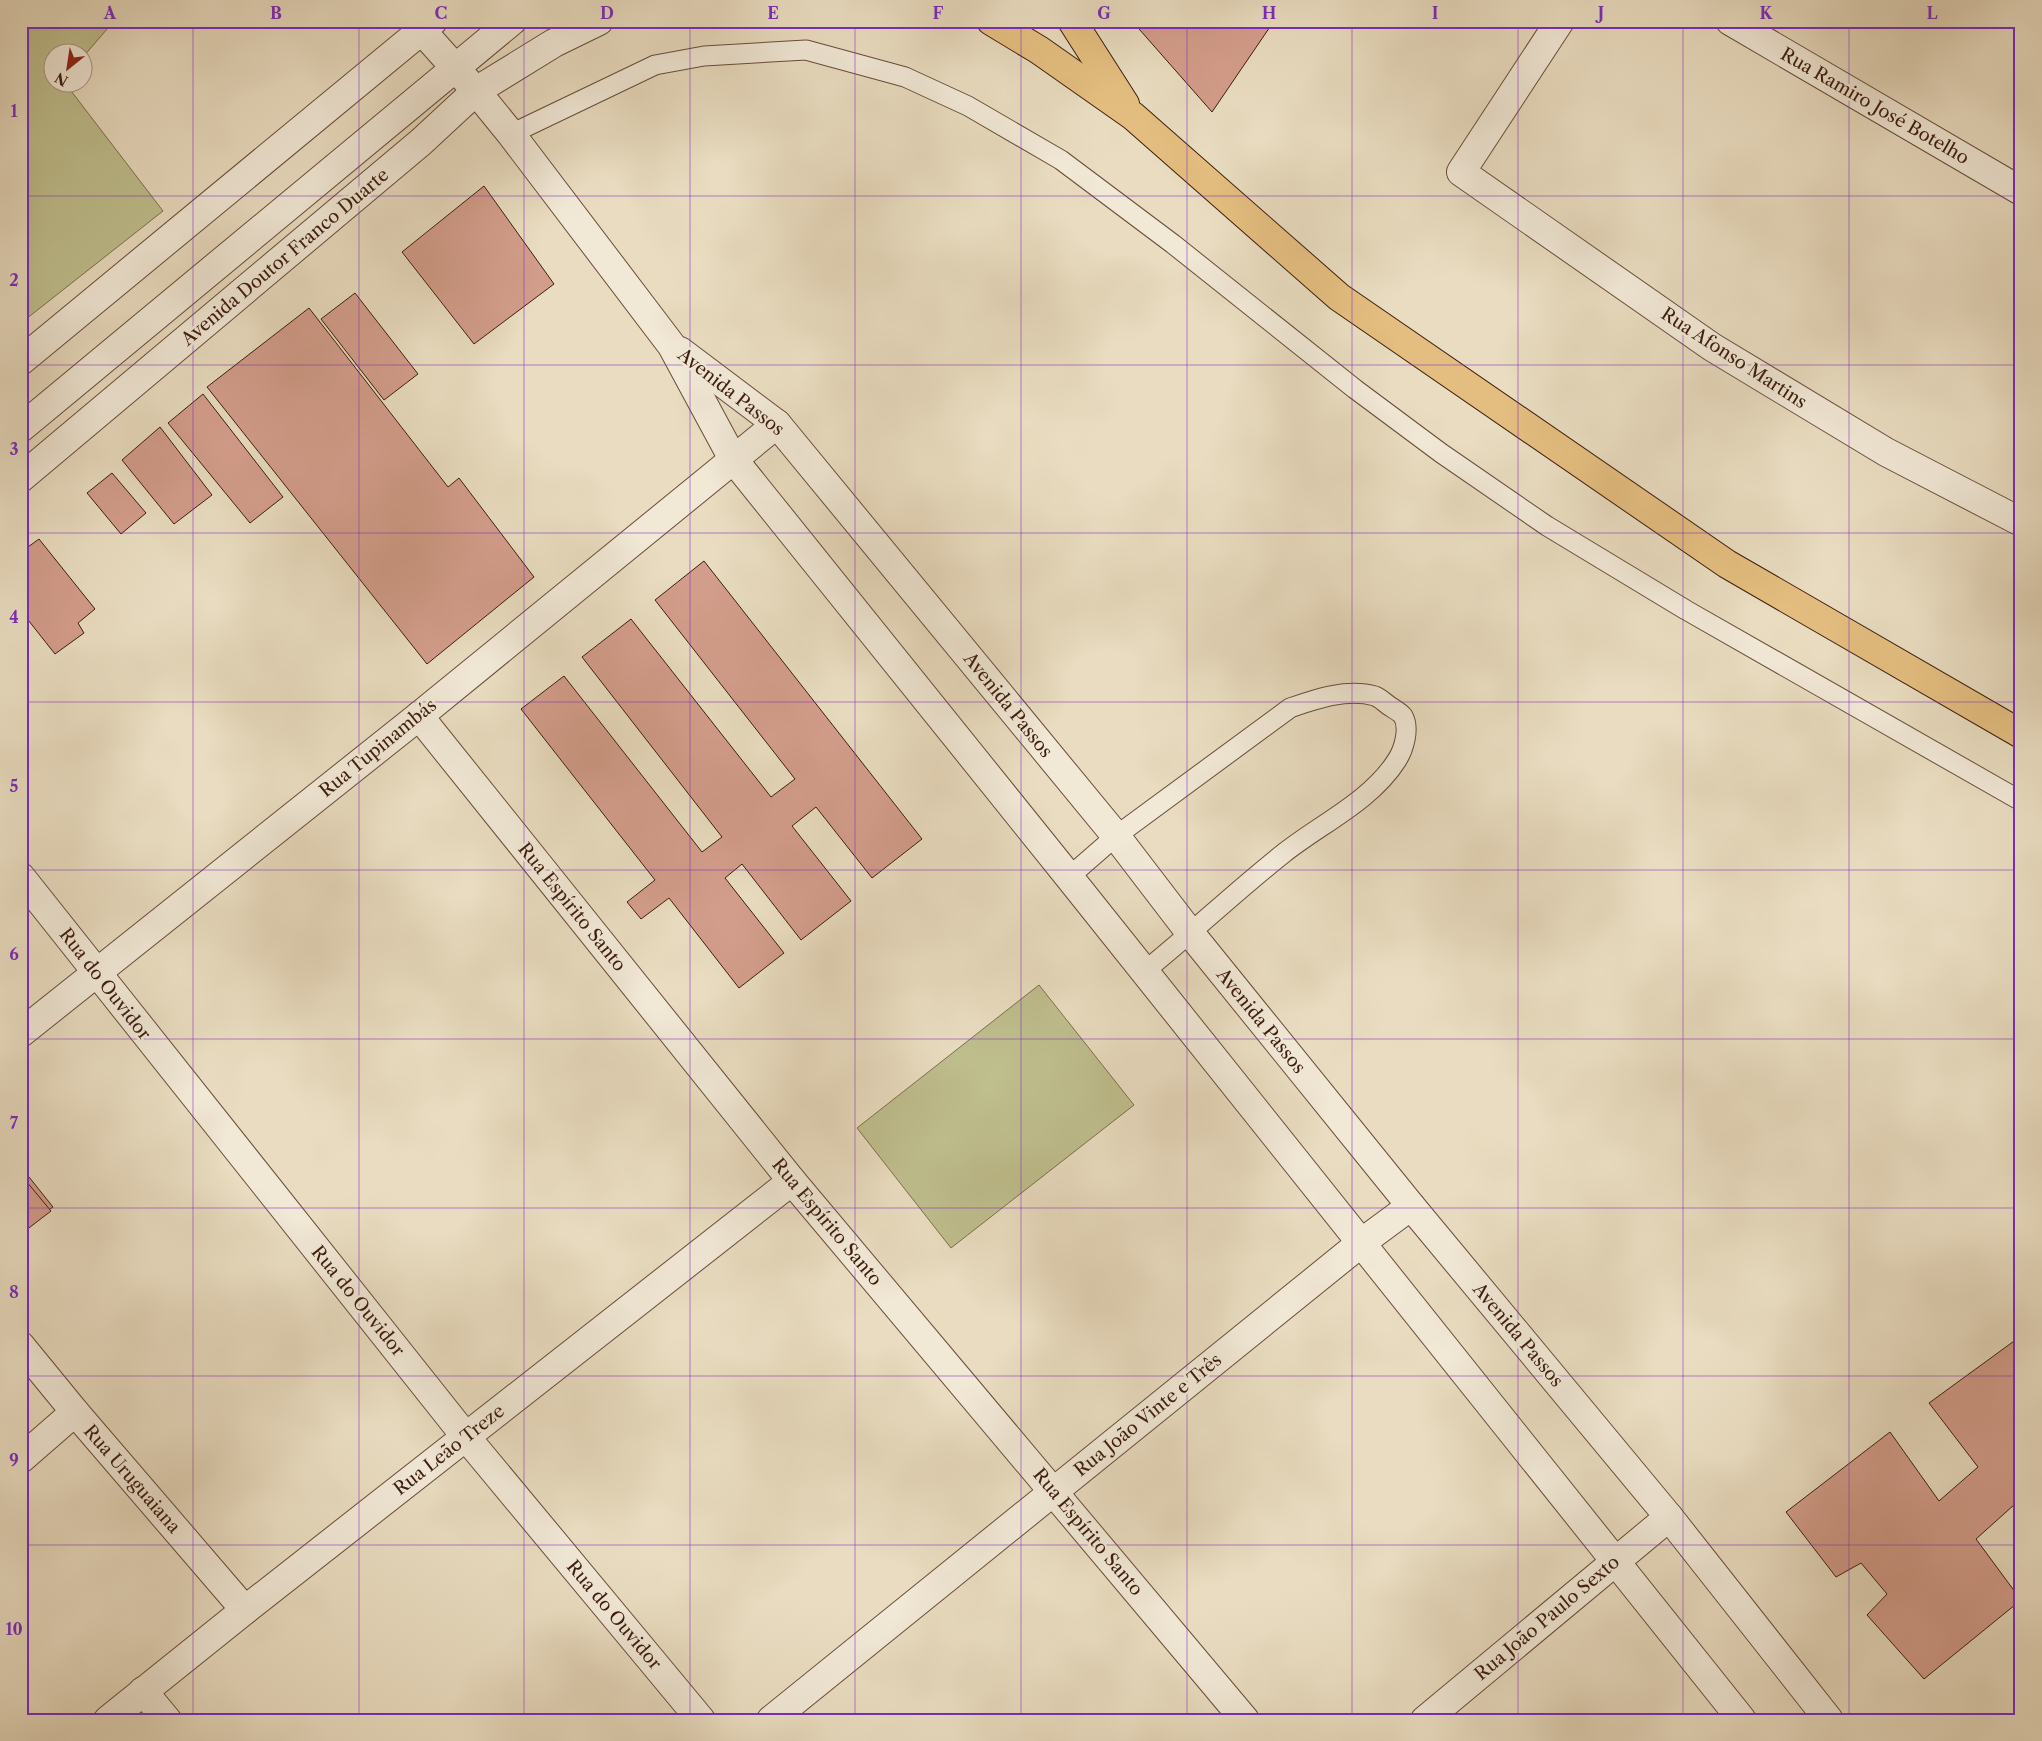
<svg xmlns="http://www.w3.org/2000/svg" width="2042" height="1741" font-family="'Libre Caslon Text',serif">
	<rect width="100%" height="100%" fill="#e9dcc0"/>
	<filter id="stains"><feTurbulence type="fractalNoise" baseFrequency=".004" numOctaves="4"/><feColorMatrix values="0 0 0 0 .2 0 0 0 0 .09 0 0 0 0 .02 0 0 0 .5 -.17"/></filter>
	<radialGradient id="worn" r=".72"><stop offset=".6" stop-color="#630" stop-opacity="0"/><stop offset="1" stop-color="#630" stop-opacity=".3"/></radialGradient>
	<!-- green -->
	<g fill="#bfbe8d" stroke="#7e6d4e">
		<path d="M21,21H114L83,57L82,52H52V82L65,83L163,211L21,323Z"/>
		<path d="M1039,985L1134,1105L951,1248L857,1128Z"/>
	</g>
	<!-- building -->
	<g fill="#d39d8b" stroke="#3d1c0e">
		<path d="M1132,21H1274L1212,112Z"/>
		<path d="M484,186L554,284L474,344L402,252Z"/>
		<path d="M355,293L418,374L384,400L321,319Z"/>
		<path d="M309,308L448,487L459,478L534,577L427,664L207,387Z"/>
		<path d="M203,394L283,497L250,523L168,423Z"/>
		<path d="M160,427L212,495L174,524L122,460Z"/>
		<path d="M112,473L146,513L121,534L87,493Z"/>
		<path d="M39,539L95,609L78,623L84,633L55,654L21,611V552Z"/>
		<path d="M704,561L922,839L872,878L816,807L792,826L851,901L801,940L742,864L725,878L784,953L739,988L669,898L641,919L627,902L655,880L521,709L564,676L702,852L722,837L582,657L631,619L771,797L795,779L655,600Z"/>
		<path d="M21,1167L53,1207L21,1229Z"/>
		<path d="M21,1175L51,1211L21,1234Z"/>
		<path d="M2021,1336V1511L2015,1504L1976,1539L2021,1600L1924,1679L1867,1615L1887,1594L1861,1563L1836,1577L1786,1512L1890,1432L1939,1501L1978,1467L1929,1403Z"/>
	</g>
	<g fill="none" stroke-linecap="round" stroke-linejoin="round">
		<!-- service casing -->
		<g stroke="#684c3a" stroke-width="21">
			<g id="service">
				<path d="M511,134L655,65L704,56L806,50L905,77L968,106L1061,160L1173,244L1355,389L1441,453L1547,526L1686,610L2021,801"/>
				<path d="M1069,877L1116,836L1290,708C1316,699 1347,688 1375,696C1380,698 1384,702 1388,705C1392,708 1400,712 1403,716C1410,728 1404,749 1397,760C1371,801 1322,823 1284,853C1236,891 1192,933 1145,971"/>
			</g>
		</g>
		<!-- pedestrian casing -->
		<g stroke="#684c3a" stroke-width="30">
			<path id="pedestrian" d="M21,428L512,21"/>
		</g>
		<!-- minor casing -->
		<g stroke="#684c3a" stroke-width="30">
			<g id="minor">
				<path d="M1560,21L1461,172L1712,347L1886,452L2021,522"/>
				<path d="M1730,21L2021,191"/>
				<path d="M423,32L476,91L511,134L672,346L733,459L1069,877L1742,1720"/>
				<path d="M680,351L777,424L1116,836L1191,934L1411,1206L1669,1517L1829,1720"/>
				<path d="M419,716L792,1181L1245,1720"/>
				<path d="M21,877L466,1437L701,1720"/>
				<path d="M21,1033L419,716L777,424"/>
				<path d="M21,1346L75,1412L245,1610"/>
				<path d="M21,1459L75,1412"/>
				<path d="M143,1691L167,1720"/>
				<path d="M108,1720L245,1610L792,1181"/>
				<path d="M771,1720L1361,1243L1411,1206"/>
				<path d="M1425,1720L1669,1517"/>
			</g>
		</g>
		<!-- tertiary casing -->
		<g stroke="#684c3a" stroke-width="30">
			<g id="tertiary">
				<path d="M21,361L433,21"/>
				<path d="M21,478L421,142L476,91L554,43L599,21"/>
			</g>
		</g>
		<!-- primary casing -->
		<g stroke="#3d1c0e" stroke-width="30">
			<g id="primary">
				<path d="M991,21L1039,50L1133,116L1339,297L1727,564L2021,734"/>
				<path d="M1072,21L1125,104"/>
			</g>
		</g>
		<!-- service -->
		<use href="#service" stroke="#f1e8d6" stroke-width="19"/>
		<!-- pedestrian -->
		<use href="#pedestrian" stroke="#f1e8d6" stroke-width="28"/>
		<!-- minor -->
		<use href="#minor" stroke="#f1e8d6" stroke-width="28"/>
		<!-- tertiary -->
		<use href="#tertiary" stroke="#f1e8d6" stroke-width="28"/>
		<!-- primary -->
		<use href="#primary" stroke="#e4be80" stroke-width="28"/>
	</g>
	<!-- grid -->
	<path fill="none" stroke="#7b2cbf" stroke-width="1" stroke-opacity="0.55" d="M193,21V1720M359,21V1720M524,21V1720M690,21V1720M855,21V1720M1021,21V1720M1187,21V1720M1352,21V1720M1518,21V1720M1683,21V1720M1849,21V1720M21,196H2021M21,365H2021M21,533H2021M21,702H2021M21,870H2021M21,1039H2021M21,1208H2021M21,1376H2021M21,1545H2021"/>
	<g text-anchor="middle" stroke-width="5" stroke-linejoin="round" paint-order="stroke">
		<!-- street labels -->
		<g font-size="18" fill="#3d1c0e" stroke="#f1e8d6">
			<text transform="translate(1875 106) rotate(30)" y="6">Rua Ramiro José Botelho</text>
			<text transform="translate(285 257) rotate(-40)" y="6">Avenida Doutor Franco Duarte</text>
			<text transform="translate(1734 358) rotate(33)" y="6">Rua Afonso Martins</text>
			<text transform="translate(731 392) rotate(38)" y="6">Avenida Passos</text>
			<text transform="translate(1008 705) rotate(51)" y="6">Avenida Passos</text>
			<text transform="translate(378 748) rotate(-39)" y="6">Rua Tupinambás</text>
			<text transform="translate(572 907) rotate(51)" y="6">Rua Espírito Santo</text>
			<text transform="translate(105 984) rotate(52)" y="6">Rua do Ouvidor</text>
			<text transform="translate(1261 1021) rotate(51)" y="6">Avenida Passos</text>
			<text transform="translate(827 1222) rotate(50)" y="6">Rua Espírito Santo</text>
			<text transform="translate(358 1301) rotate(51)" y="6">Rua do Ouvidor</text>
			<text transform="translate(1518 1335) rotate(50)" y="6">Avenida Passos</text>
			<text transform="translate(1148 1415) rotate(-39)" y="6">Rua João Vinte e Três</text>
			<text transform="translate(449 1450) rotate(-38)" y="6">Rua Leão Treze</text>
			<text transform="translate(132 1479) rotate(49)" y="6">Rua Uruguaiana</text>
			<text transform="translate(1088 1532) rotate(50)" y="6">Rua Espírito Santo</text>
			<text transform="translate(614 1615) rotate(50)" y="6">Rua do Ouvidor</text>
			<text transform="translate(1547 1618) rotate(-40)" y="6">Rua João Paulo Sexto</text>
		</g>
	</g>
	<!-- margin -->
	<rect width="2042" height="1741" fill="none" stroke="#e9dcc0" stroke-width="55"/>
	<!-- north arrow -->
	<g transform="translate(68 68) rotate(210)"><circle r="24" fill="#f1e8d6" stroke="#a99686"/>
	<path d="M0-4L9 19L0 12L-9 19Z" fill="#8f2418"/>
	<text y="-8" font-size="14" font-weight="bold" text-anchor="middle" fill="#3d1c0e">N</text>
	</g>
	<rect x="28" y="28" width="1986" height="1686" fill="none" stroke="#7b2cbf" stroke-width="2"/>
	<g font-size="16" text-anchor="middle" font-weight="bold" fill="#7b2cbf">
		<text x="110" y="19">A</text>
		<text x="276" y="19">B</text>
		<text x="441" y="19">C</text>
		<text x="607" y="19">D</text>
		<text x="773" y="19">E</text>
		<text x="938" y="19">F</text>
		<text x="1104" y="19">G</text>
		<text x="1269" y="19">H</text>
		<text x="1435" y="19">I</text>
		<text x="1601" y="19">J</text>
		<text x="1766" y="19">K</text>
		<text x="1932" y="19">L</text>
		<text x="14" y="117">1</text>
		<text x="14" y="286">2</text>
		<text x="14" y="455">3</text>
		<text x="14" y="623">4</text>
		<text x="14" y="792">5</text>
		<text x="14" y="960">6</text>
		<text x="14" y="1129">7</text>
		<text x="14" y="1298">8</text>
		<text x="14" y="1466">9</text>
		<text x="14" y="1635">10</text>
	</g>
	<rect width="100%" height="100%" filter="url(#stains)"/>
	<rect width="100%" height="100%" fill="url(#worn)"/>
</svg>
